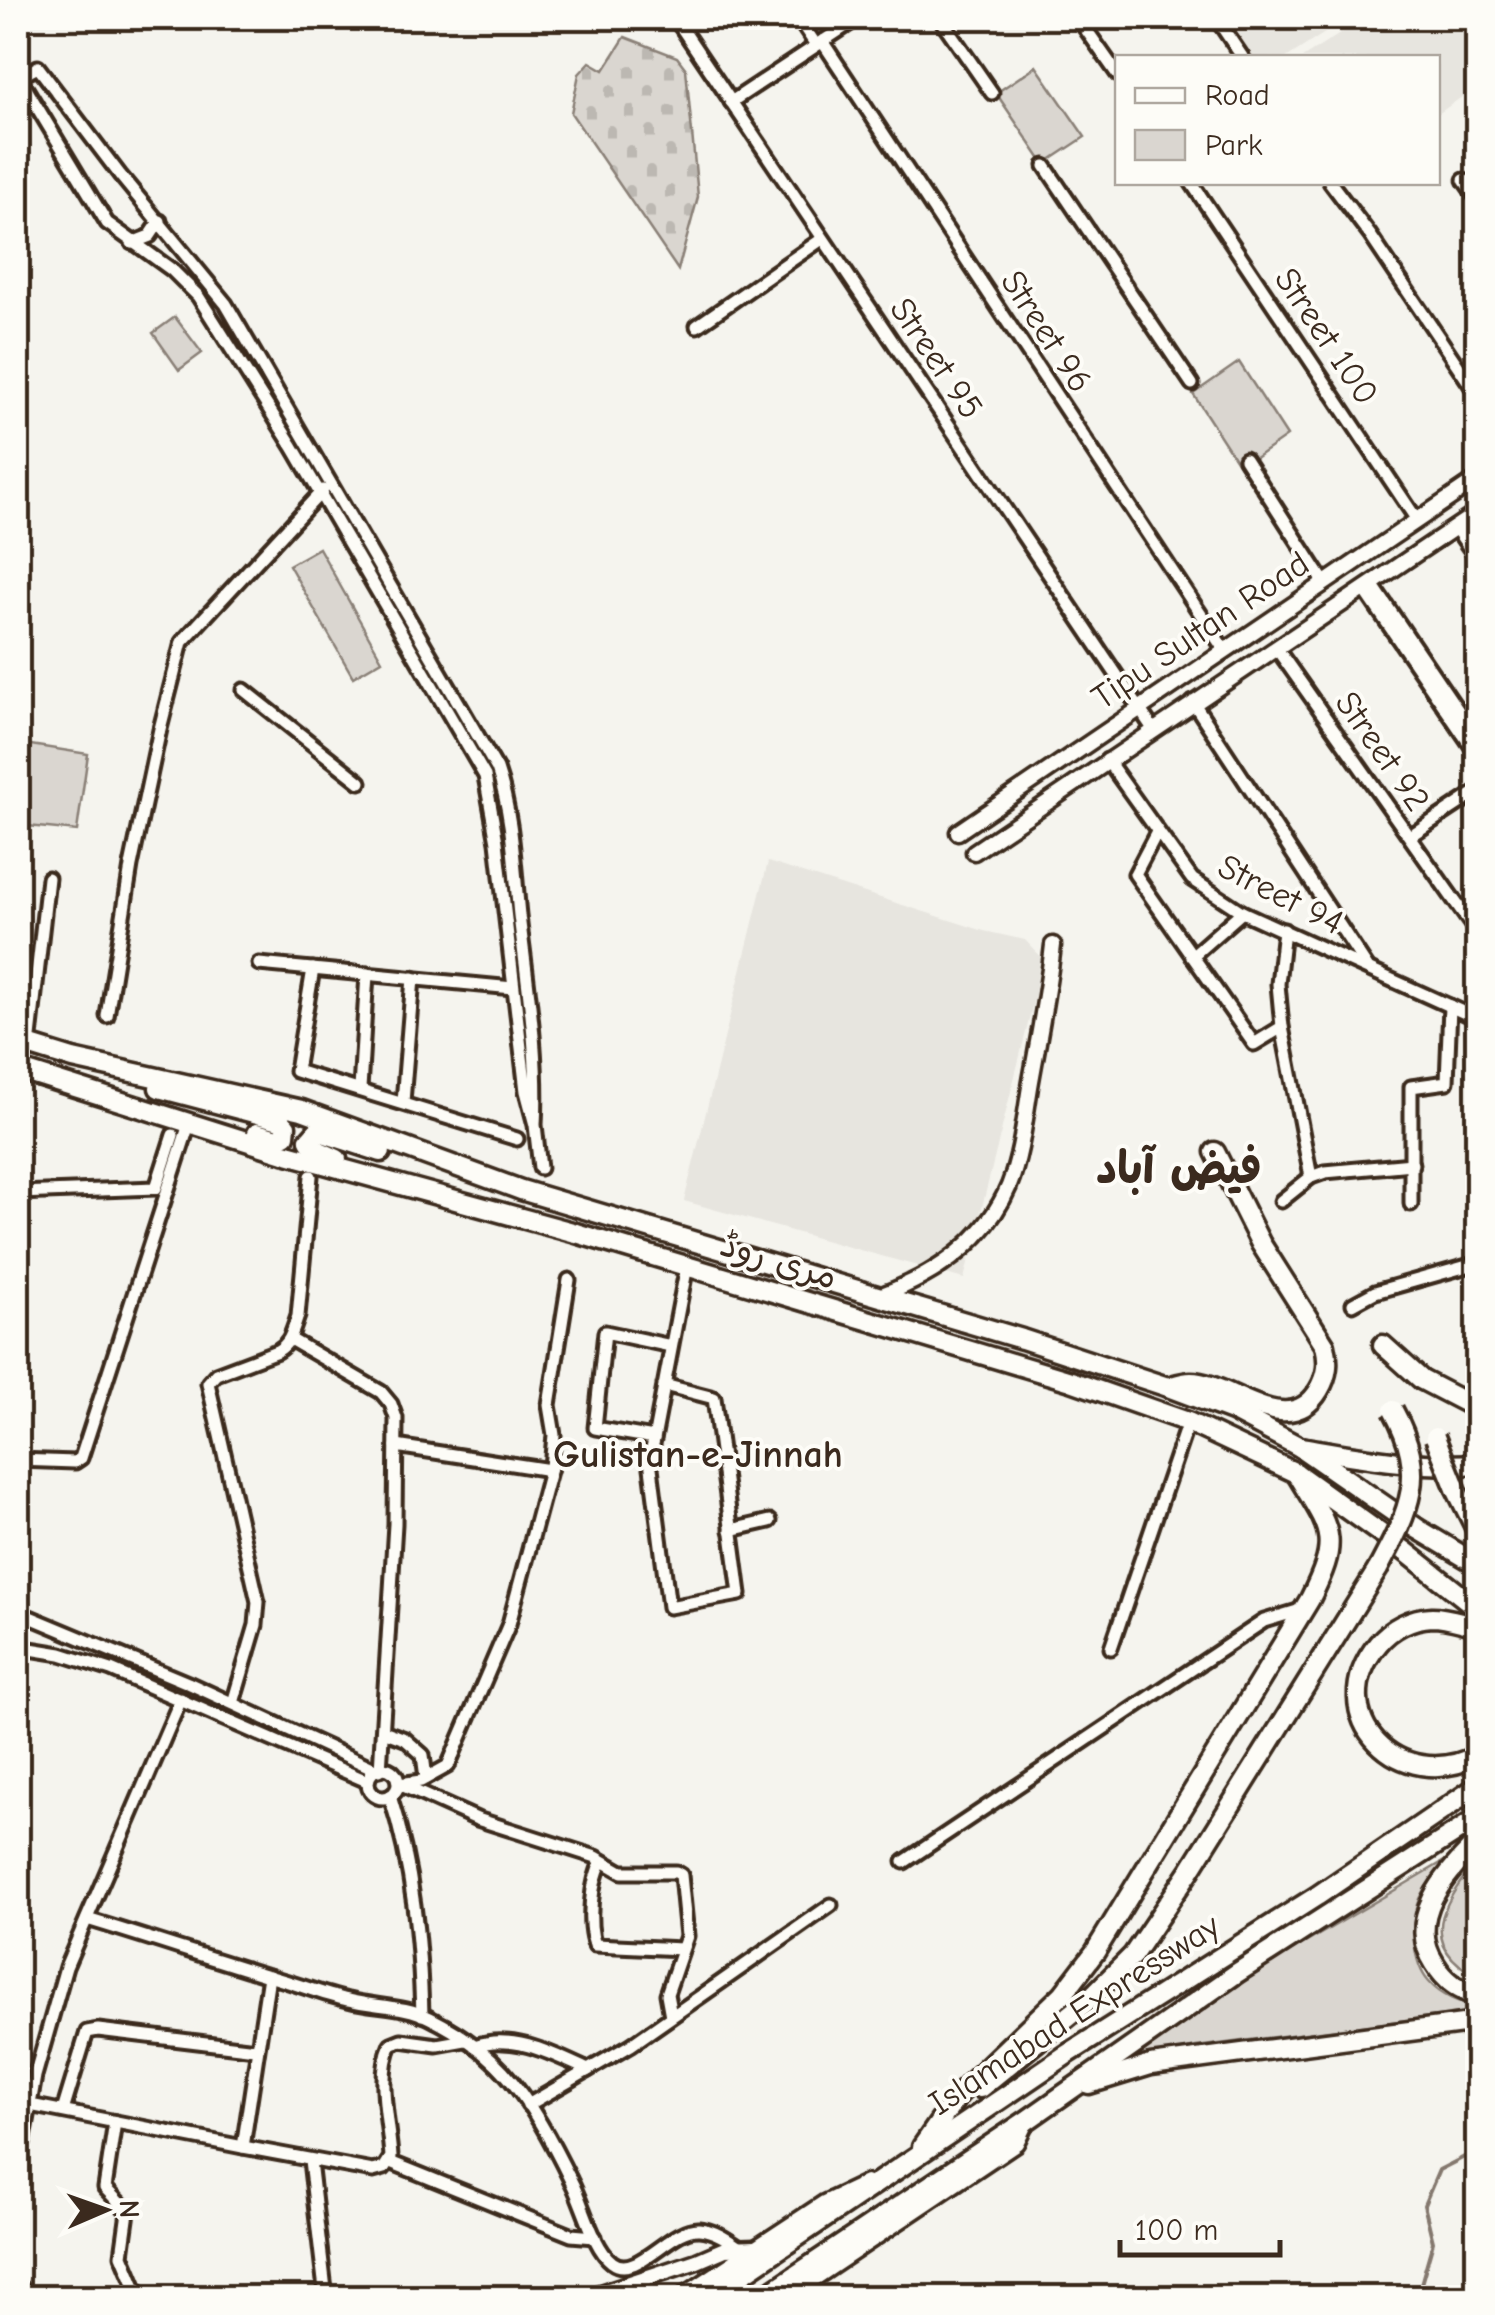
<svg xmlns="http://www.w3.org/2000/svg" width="1495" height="2315" font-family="'Comic Neue','Playpen Sans Arabic',sans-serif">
	<defs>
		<pattern id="cemetery-stones" width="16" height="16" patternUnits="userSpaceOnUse" patternTransform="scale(2.5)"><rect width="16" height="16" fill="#dad6d0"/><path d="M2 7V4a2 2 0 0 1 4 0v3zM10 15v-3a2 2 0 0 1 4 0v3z" fill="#bcb8b2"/></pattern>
	</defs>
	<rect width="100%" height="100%" fill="#f5f4ee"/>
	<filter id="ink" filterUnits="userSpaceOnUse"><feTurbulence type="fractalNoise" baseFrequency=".01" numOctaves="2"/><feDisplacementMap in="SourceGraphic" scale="20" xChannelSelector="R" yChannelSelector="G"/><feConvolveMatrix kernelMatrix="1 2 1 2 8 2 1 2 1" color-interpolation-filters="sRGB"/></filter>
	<g filter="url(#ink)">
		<!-- built -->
		<g fill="#e7e5df">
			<path d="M1222,18H1348L1286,58L1250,57Z"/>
			<path d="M1365,18H1463L1477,38V86L1438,114V58H1302Z"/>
			<path d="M768,862L984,931L1025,940L1044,960L964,1279L684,1201Z"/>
		</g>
		<!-- green -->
		<g fill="#dad6d0" stroke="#8a8077" stroke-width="2.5">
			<path d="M1036,66L1085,137L1044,164L996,93Z"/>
			<path d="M175,317L202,353L179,370L153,333Z"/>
			<path d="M1239,362L1287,436L1241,468L1193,394Z"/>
			<path d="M319,548L382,660L353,677L289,565Z"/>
			<path d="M18,743L88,754L77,831L18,825Z"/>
			<path d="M1446,1860C1437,1872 1425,1885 1419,1899C1410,1921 1412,1963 1429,1982C1442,1997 1459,2002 1477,2007V2011L1196,2047L1116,2064L1247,1977Z"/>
			<path d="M1477,1861V1976C1416,1945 1443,1901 1477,1861Z"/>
		</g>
		<!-- cemetery -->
		<path fill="url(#cemetery-stones)" stroke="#8a8077" stroke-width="2.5" d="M625,37L677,57L686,69L698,197L678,270L571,113L579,74L590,62L604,70Z"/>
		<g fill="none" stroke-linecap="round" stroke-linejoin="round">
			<!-- stream -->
			<path stroke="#84786e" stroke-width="4" d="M1417,2298L1433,2242L1424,2205L1439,2170L1478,2150"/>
			<!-- minor casing -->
			<g stroke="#3b2a1e" stroke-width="19">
				<g id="minor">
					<path d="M675,18L1153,729"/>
					<path d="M798,18L816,45"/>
					<path d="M940,18L992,93"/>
					<path d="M1078,18L1118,75"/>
					<path d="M1216,18L1243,58"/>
					<path d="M1469,18L1478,29"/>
					<path d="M822,41L1225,651"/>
					<path d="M731,102L858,18"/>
					<path d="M1045,166L1192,384"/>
					<path d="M1464,180L1478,200"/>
					<path d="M1191,182L1417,520"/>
					<path d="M1330,182L1370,235L1478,396"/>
					<path d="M132,243L150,236L160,221"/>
					<path d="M697,326L822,239"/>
					<path d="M1245,459L1324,582"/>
					<path d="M1455,527L1478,560"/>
					<path d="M1372,584L1478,740"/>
					<path d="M1364,589L1478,756"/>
					<path d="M1277,649L1478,934"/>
					<path d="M244,690L360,782"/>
					<path d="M1193,702L1367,967"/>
					<path d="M1107,760L1192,879L1242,912L1478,1019"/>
					<path d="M1157,832L1135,874L1254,1044L1282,1027"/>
					<path d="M1410,836L1478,791"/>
					<path d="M1284,930L1278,984L1282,1027L1311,1177"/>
					<path d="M1192,956L1242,912"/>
					<path d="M259,964L513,988"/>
					<path d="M313,969L296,1071L517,1139"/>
					<path d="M107,1016L131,866L160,729L182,642L323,490"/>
					<path d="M29,1046L48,878"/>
					<path d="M360,1089L367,974"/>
					<path d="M403,1102L413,978"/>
					<path d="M535,1125C539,1055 527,984 519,915C514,866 513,815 497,769L226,304L120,175L38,67L19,77L107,223L172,270L198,296L293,447L485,776L497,842L526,1091L535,1125L540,1168"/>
					<path d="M18,1193L156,1188L173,1135"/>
					<path d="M1281,1201L1311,1177L1325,1172L1412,1164"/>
					<path d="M1411,1204V1087L1447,1082L1450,1006"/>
					<path d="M1353,1304L1375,1292L1478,1263"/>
					<path d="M290,1339L381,1392L391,1404L396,1418L395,1524L380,1770"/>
					<path d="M664,1385L714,1398L740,1594L669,1607L650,1460L685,1276L688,1267"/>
					<path d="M654,1438L595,1428L605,1332L671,1346"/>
					<path d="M396,1446L550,1470"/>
					<path d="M18,1460L75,1462L81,1458L190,1121"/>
					<path d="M731,1530L770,1521"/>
					<path d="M18,1612L188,1683L377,1770"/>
					<path d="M18,1647L61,1654L111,1670L367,1781"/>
					<path d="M1111,1648L1188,1422"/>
					<path d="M233,1703L256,1625L258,1602L208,1383L216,1374L277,1351C291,1343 293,1330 298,1316L311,1176"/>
					<path d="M383,1731L405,1739L423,1755L426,1778"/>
					<circle cx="383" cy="1783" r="15"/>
					<path d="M399,1784L421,1781L448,1766L509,1624L551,1467L554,1435L549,1405L569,1280"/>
					<path d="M399,1784L477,1819L596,1857L622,1872H676L681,1875L687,1936L667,1994L671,2016"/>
					<path d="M390,1796C413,1867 420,1941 422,2015"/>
					<path d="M602,1861C591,1881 587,1924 595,1945L682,1949"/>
					<path d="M904,1862L1264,1621L1304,1609"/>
					<path d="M87,1919C150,1938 212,1959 275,1978C300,1985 324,1995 348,2000C375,2007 404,2005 430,2018C456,2031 483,2049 503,2071C531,2102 553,2144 571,2181C583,2203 593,2248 612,2262C636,2281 670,2227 699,2229C714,2230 728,2240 740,2248"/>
					<path d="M269,1976L243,2147L373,2171L384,2168L391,2157C389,2122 376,2077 391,2044L401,2040L437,2045L465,2040"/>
					<path d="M475,2046C512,2032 555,2055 588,2070"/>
					<path d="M30,2105L243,2147"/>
					<path d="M528,2105L631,2045L831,1905"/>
					<path d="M63,2111L87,2032L98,2030L256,2049"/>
					<path d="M115,2122L105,2188L128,2212L122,2255L140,2298"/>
					<path d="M310,2161L326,2298"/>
					<path d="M390,2162L571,2235L595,2237"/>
					<path d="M18,2172L35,2076L66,1967L181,1699"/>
					<path d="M18,2284L28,2298"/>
				</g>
			</g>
			<!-- tertiary casing -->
			<g stroke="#3b2a1e" stroke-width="21">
				<g id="tertiary">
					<path d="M958,832L1478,479"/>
					<path d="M974,852L1478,512"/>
					<path d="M879,1296C934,1276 985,1242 1009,1186C1022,1153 1025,1115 1031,1081C1039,1036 1048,991 1053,945"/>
					<path d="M585,2298L697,2261L725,2249L756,2248"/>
					<path d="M680,2298L824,2203L866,2183"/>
					<path d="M785,2298L1016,2143L1026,2122"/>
				</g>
			</g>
			<!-- primary casing -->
			<g stroke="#3b2a1e" stroke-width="25">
				<g id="primary">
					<path d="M18,1042L73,1059L302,1110L521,1190L1022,1339L1168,1387L1232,1411L1300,1447L1418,1529L1478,1565"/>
					<path d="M18,1069L284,1153L576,1233L1071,1381L1188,1422L1296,1473L1405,1551L1478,1609"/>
					<path d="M159,1088L280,1120L286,1126L285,1135L277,1139L257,1133"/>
					<path d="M337,1159L315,1149L309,1140L317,1131L381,1152"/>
				</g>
			</g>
			<!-- trunk casing -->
			<g stroke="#3b2a1e" stroke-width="25">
				<g id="trunk">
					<path d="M1383,1345L1422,1380L1478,1409"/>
					<path d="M1168,1387C1175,1385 1184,1382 1191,1382C1229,1382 1288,1442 1319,1390C1328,1375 1329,1362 1325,1345L1261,1244L1215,1152"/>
					<path d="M1300,1447C1360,1457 1417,1468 1478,1464"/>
					<path d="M1456,1489L1478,1533"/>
					<path d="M1478,1626C1463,1623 1447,1617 1432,1617C1411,1618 1391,1628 1378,1644C1319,1716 1401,1796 1478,1755"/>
					<path d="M1478,1842C1445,1874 1405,1918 1435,1964C1445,1981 1459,1991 1478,1996"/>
					<path d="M1089,2084L1151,2065L1478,2022"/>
					<path d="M980,2088L1085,2003L1133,1955L1191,1869L1378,1569"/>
					<path d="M922,2147L959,2094L1063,1994L1095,1952L1310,1599C1342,1536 1330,1530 1296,1473"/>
					<path d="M707,2298L1066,2055L1317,1896L1478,1786"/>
					<path d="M762,2298L1026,2121L1237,1973L1478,1818"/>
				</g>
			</g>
			<!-- minor -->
			<use href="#minor" stroke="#fdfcf7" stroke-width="11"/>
			<!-- tertiary -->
			<use href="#tertiary" stroke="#fdfcf7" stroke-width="14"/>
			<!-- primary -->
			<use href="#primary" stroke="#fdfcf7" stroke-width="18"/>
			<!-- trunk -->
			<use href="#trunk" stroke="#fdfcf7" stroke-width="18"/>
			<!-- trunk-bridge casing -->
			<g stroke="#3b2a1e" stroke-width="25" stroke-linecap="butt">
				<g id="trunk-bridge">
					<path d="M1435,1437L1456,1489"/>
					<path d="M1378,1569C1410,1509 1428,1474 1393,1410"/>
				</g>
			</g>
			<!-- trunk-bridge -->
			<use href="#trunk-bridge" stroke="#fdfcf7" stroke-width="18"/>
		</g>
	</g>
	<g text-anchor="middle" stroke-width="8" stroke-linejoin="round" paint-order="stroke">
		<!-- street labels -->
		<g font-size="35" fill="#3b2a1e" stroke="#fdfcf7">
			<text transform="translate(1047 331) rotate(57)" y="12">Street 96</text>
			<text transform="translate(1327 336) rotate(56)" y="12">Street 100</text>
			<text transform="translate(937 358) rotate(56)" y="12">Street 95</text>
			<text transform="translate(1200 630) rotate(-34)" y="12">Tipu Sultan Road</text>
			<text transform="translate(1383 751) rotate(55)" y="12">Street 92</text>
			<text transform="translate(1281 894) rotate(27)" y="12">Street 94</text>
			<text transform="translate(779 1260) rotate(17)" y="12">مری روڈ</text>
			<text transform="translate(1074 2014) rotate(-33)" y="12">Islamabad Expressway</text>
		</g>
		<!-- neighbourhood labels -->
		<g font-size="38" font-weight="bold" fill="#3b2a1e" stroke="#fdfcf7">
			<text x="698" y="1467">Gulistan-e-Jinnah</text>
		</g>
		<!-- district labels -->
		<g font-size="45" font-weight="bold" fill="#3b2a1e" stroke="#fdfcf7">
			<text x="1179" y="1183">فیض آباد</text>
		</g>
	</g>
	<!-- margin -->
	<rect width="1495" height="2315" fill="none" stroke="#fdfcf7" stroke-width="60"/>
	<rect x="30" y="30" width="1435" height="2255" fill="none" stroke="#3b2a1e" stroke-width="4" filter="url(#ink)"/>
	<!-- legend -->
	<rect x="1115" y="55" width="325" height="130" fill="#fdfcf7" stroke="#afa8a0" stroke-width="2.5"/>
	<rect x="1135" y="88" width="50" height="15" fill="#fdfcf7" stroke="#afa8a0" stroke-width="2.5"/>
	<text x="1205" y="105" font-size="30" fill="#3b2a1e">Road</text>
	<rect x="1135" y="130" width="50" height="30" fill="#dad6d0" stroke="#afa8a0" stroke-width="2.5"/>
	<text x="1205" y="155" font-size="30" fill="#3b2a1e">Park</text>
	<!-- north arrow -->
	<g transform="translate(105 2210) rotate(88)" stroke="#fdfcf7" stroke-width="8" paint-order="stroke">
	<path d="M0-8L18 38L0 25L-18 38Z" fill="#3b2a1e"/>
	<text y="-15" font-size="28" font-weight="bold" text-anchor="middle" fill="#3b2a1e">N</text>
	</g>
	<!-- scale -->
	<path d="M1120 2240v15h160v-15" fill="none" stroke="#3b2a1e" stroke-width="5"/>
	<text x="1135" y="2240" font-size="30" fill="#3b2a1e" stroke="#fdfcf7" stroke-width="8" paint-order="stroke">100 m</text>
</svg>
